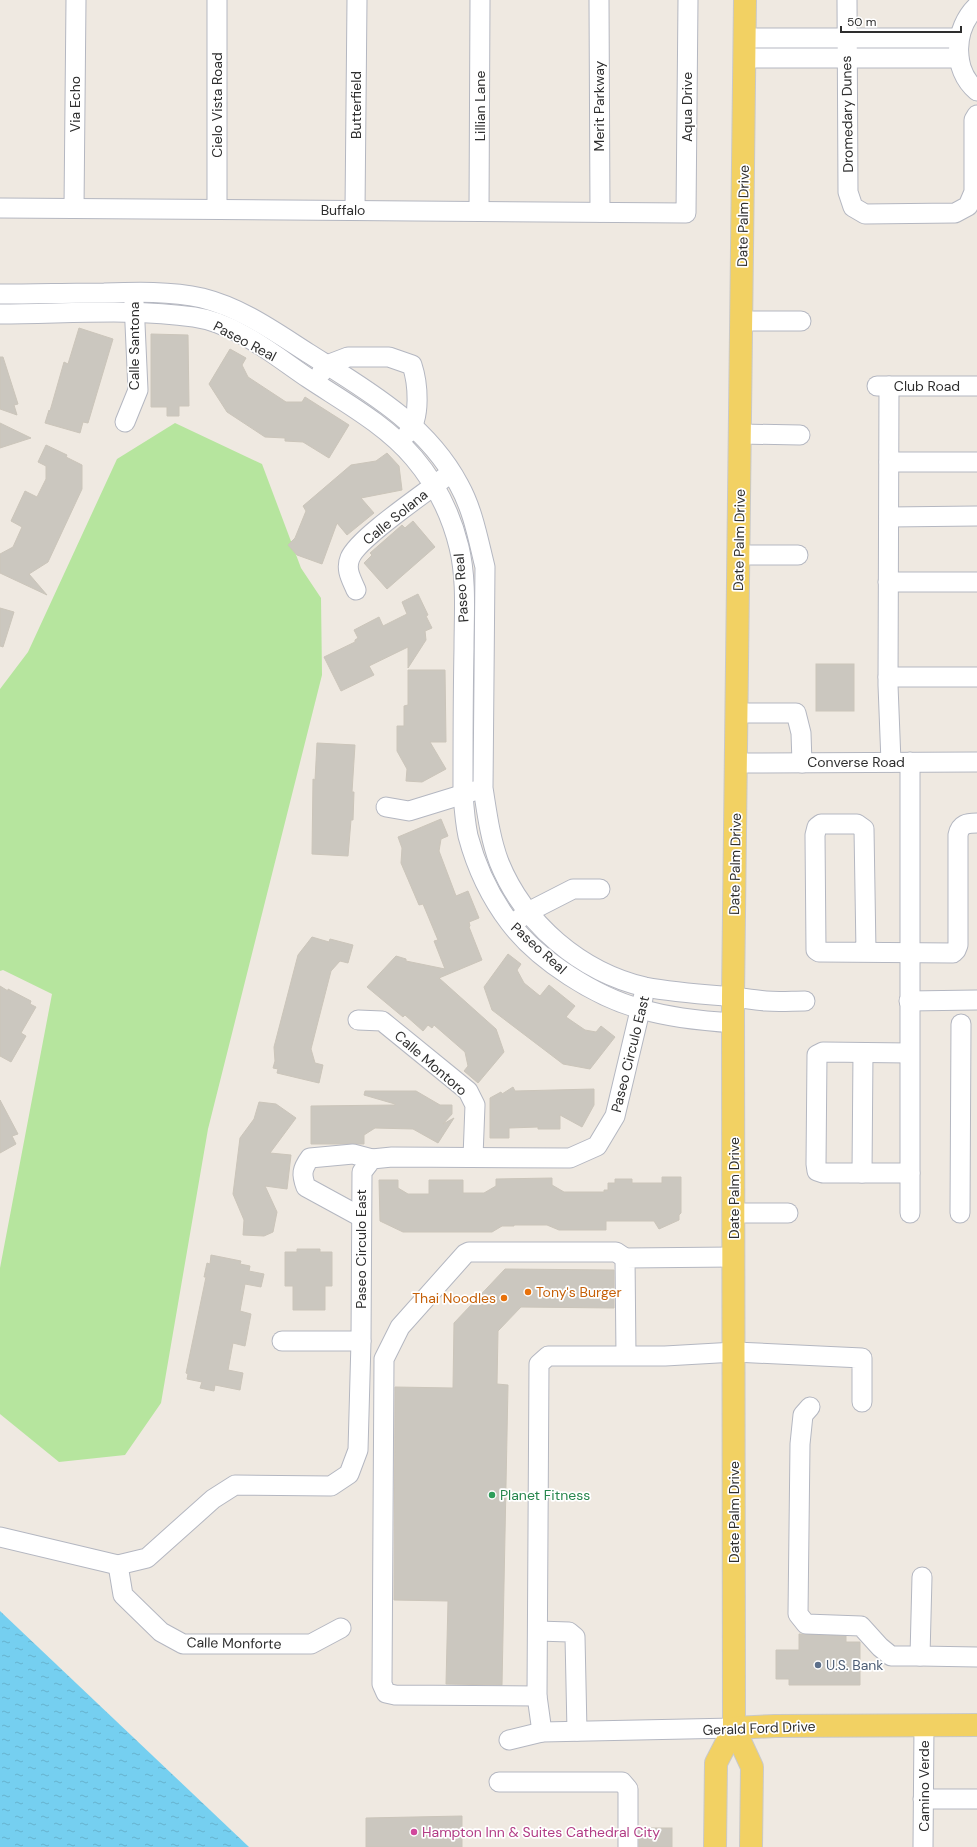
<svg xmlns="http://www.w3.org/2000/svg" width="977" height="1847" font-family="'DM Sans',sans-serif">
	<defs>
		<pattern id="water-ripples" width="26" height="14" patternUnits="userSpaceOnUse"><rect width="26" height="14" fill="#75cff0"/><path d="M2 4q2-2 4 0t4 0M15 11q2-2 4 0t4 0" fill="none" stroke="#66b2ce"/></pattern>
	</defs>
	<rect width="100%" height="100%" fill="#efe9e1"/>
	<!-- grass -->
	<path fill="#b6e59e" d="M175,423L262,464L301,568L321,598L322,675L208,1129L161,1403L125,1455L59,1462L0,1414V1268L52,994L3,970L0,971V689L28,652L117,459Z"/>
	<!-- water -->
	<path fill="url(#water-ripples)" d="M0,1611L249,1847H0Z"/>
	<!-- building -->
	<g fill="#cbc7bf" stroke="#cbc5ba">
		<path d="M79,328L113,339L88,423L83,422L80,433L45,423L49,410L50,411L64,362L68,364Z"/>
		<path d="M151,334L188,335L189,406H179V416H167V407H151Z"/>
		<path d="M230,349L246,358L242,365L248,377L286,402H302L305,397L349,425L329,458L303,442L285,441V438L265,437L227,412L209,384Z"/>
		<path d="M0,357H3L18,404L14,405L17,415L0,409Z"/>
		<path d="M0,423L31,438L0,448Z"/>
		<path d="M46,445L67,455L66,457L82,465V489L48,562L29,574L47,595L0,573V554L13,547L22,527L11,521L25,491L37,497L46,479V466L38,462Z"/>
		<path d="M387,453L399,466L402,490L361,498L374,513L347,535L337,523L322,564L297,555L288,545L295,538L306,511L303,506L351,465L376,461Z"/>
		<path d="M413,521L435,547L387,589L364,563L372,555L370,553L402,525L405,528Z"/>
		<path d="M418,594L428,615L426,616L432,628L425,631L426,640L408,668V647L369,666L374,675L341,691L324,657L355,642V640L358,638L354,630L379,617L383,626L407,614L402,602Z"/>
		<path d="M0,608L14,612L3,647L0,646Z"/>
		<rect x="816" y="664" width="38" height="47"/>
		<path d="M408,670H445L446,742H430L446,769L422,782L406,781L407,769L397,751V726H404V706L408,705Z"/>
		<path d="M317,743L355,745L352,792H354L353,820H351L348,856L312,854L313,779L315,780Z"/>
		<path d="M441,819L448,836L441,839L439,851L456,896L468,891L479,918L469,922L470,926L469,927L482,960L439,978L496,1029L504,1052L478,1083L464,1071L468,1066L465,1052L434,1025L432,1028L428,1025L423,1031L405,1015L403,1017L367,987L396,956L406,959V961L445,969L434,941L438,940L423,904L419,905L401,863L402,848L398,837Z"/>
		<path d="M312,937L329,942L330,939L353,945L348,963L340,961L331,971L311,1049L315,1063L323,1065L319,1083L277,1073L278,1069L273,1068L275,1061L274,1047L298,955Z"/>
		<path d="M508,954L521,964L517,970L524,983L540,996L549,985L575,1006L566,1017L585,1030L596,1032L601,1026L615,1037L590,1069L563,1064L492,1010L484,987Z"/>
		<path d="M0,986L8,991V989L31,1001L30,1004L36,1007L21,1033L26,1036L11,1062L0,1056Z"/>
		<path d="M513,1087L515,1091L594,1089V1105L582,1127L560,1115V1129H538V1127L509,1128V1138H490V1098L501,1092L502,1094Z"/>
		<path d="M365,1091H416L440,1105H452V1114L443,1124L454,1118L438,1143L413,1129L375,1128L364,1135V1144H311V1106L395,1105V1104L364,1095Z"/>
		<path d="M0,1100L18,1134L12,1136L16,1144L0,1153Z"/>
		<path d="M259,1102L276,1104L296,1118L270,1153L291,1155L287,1189L265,1186L277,1212L273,1232L264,1236L243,1235L244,1220L233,1194L240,1138L254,1119Z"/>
		<path d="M662,1177H681V1213L679,1215V1220L659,1229L654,1221H606V1230H559L547,1225H514V1226H502L492,1232H403L380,1221L379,1180H398V1188L408,1194H429V1180H463V1193H484L496,1186V1179L552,1178V1185L564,1192H604V1190H608V1183H615V1179H632V1183H662Z"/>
		<path d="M297,1249H320V1252H332V1286H325V1310H293V1286H285V1252H297Z"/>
		<path d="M211,1255L241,1261L240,1264L250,1266L249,1271L264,1274L261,1287L245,1284L240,1311L251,1314L245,1346L233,1343L228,1370L243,1373L240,1390L215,1385L214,1391L200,1388L202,1382L187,1379L188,1374L186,1373L206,1277H204L207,1263L210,1264Z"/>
		<path d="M505,1269L614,1270V1308L521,1307L498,1331L497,1384L508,1385L502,1685L446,1684L448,1601L394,1600L395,1387L453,1388L454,1323Z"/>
		<path d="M799,1634L846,1636V1642H860V1685H789V1679H776V1650H799Z"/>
		<path d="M462,1816V1847H366V1818Z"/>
		<rect x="639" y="1828" width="33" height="19"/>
	</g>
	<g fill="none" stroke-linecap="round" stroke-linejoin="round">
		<!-- minor casing -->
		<g stroke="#b4b7c1" stroke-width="21">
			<g id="minor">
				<path d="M599,0L600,212"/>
				<path d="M847,0L848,192L853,207L865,214L955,213L968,206L974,192V120L977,115"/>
				<path d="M977,6C954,28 951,69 977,91"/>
				<path d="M745,38H959"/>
				<path d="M745,58H959"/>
				<path d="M0,208L686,213L688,0"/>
				<path d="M74,208L76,0"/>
				<path d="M217,209V0"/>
				<path d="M355,210L357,0"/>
				<path d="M479,211L480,0"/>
				<path d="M0,294C35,294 70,293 104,293C137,292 170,291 202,298C242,308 275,332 308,353C365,389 426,423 459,485C473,510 478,539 485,567L483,788C487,813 490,838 499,862C524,924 581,972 645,987C671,992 698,994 724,996C738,997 752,1000 766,1001C779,1002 792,1001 805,1001"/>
				<path d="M0,314C64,314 131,308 194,317C236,323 274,355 308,378C344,402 385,424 414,458C436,484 451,514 459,547C467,580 464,615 464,648C463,697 463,745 463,794C464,808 465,822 468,836C476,866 491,898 510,923C539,961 596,997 641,1009C671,1018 702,1021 734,1023"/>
				<path d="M742,321H801"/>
				<path d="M321,373L327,365L348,357H389L412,365C418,383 421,418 408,433"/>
				<path d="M877,386H977"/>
				<path d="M889,386L888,685L891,762"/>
				<path d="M125,422L138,390L134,302"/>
				<path d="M740,434L800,435"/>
				<path d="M889,462H977"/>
				<path d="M889,517L977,516"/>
				<path d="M739,555H798"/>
				<path d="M888,582H977"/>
				<path d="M356,590C352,580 345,570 350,558C358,538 424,494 444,478"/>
				<path d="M888,677H977"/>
				<path d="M736,713H796L801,733L802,763"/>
				<path d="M910,762V1213"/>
				<path d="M736,763L977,762"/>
				<path d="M386,807L409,811L474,791"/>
				<path d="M519,919L528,912L573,889H600"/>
				<path d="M866,952L864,829L857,824H821L817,827L815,835L816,950L819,952L953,953L956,950L958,945V835C960,824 967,823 977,823"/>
				<path d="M909,1001L977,1000"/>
				<path d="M358,1020L382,1021L468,1091L475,1105L473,1157"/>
				<path d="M909,1053L823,1052L817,1055L816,1164L817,1171L823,1173H910"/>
				<path d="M862,1173L863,1053"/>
				<path d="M734,1213H788"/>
				<path d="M960,1213L961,1024"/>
				<path d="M361,1217L306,1187C301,1174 302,1169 310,1158L353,1154L372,1159"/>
				<path d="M282,1341H361"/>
				<path d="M626,1355L625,1258L734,1257"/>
				<path d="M810,1407L803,1415L800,1444L798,1614L806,1624L861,1626L880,1647L891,1656H920"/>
				<path d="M0,1537L118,1565L147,1558L213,1499L235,1485L331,1486L349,1474L358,1450L361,1341L362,1172L372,1159L392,1157L570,1158L597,1146L615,1116L643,998"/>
				<path d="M118,1565L123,1595L161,1632L183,1644H311L341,1628"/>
				<path d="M922,1577L920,1656L977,1657"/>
				<path d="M538,1631L569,1632L575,1637L577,1731"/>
				<path d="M537,1696L395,1695L386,1693L382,1684L384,1359L400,1327L465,1254L469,1252H616L625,1258"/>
				<path d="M542,1732L537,1696L539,1364L548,1356H665L735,1352L862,1358V1402"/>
				<path d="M509,1740L542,1732L734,1728"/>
				<path d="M499,1782H622L628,1789V1847"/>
				<path d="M923,1799H977"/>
				<path d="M923,1847L924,1725"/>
			</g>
		</g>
		<!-- major casing -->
		<g stroke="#c9c9c9" stroke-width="24">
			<g id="major">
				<path d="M745,0L733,997L734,1728L752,1767L751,1847"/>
				<path d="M734,1728L775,1726L977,1725"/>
				<path d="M715,1847L716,1763L734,1728"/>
			</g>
		</g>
		<!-- minor -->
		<use href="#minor" stroke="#fff" stroke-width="19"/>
		<!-- major -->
		<use href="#major" stroke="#f2d163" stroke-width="22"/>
	</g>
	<!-- markers -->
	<g fill="#e8710a" stroke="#fff" stroke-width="1.5">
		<circle cx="528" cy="1292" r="4"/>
		<circle cx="504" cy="1298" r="4"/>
	</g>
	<circle fill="#2e9e5b" stroke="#fff" stroke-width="1.5" cx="492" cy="1495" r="4"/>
	<circle fill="#5c6f8a" stroke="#fff" stroke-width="1.5" cx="818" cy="1665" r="4"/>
	<circle fill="#d1479c" stroke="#fff" stroke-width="1.5" cx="414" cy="1832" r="4"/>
	<g text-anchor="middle" stroke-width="3.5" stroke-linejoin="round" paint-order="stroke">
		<!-- street labels -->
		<g font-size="14" fill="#2e2e2e" stroke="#fff">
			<text transform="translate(75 104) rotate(-90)" y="5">Via Echo</text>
			<text transform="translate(217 105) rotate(-90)" y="5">Cielo Vista Road</text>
			<text transform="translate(356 105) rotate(-90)" y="5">Butterfield</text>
			<text transform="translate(480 106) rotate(-90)" y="5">Lillian Lane</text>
			<text transform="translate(599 106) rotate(-90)" y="5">Merit Parkway</text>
			<text transform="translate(687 107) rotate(-90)" y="5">Aqua Drive</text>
			<text transform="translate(847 114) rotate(-91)" y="5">Dromedary Dunes</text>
			<text x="343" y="215">Buffalo</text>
			<text transform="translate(743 216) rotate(-89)" y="5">Date Palm Drive</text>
			<text transform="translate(245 341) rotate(28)" y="5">Paseo Real</text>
			<text transform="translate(134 346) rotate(-90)" y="5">Calle Santona</text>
			<text x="927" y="391">Club Road</text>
			<text transform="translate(395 517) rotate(-39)" y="5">Calle Solana</text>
			<text transform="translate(739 540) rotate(-89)" y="5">Date Palm Drive</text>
			<text transform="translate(461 588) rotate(-94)" y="5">Paseo Real</text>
			<text x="856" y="767">Converse Road</text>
			<text transform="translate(735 864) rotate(-89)" y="5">Date Palm Drive</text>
			<text transform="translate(539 948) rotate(42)" y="5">Paseo Real</text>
			<text transform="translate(630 1054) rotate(-76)" y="5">Paseo Circulo East</text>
			<text transform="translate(431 1063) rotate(41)" y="5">Calle Montoro</text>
			<text transform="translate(734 1188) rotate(-90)" y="5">Date Palm Drive</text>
			<text transform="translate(361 1249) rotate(-90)" y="5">Paseo Circulo East</text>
			<text transform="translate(734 1512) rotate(-90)" y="5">Date Palm Drive</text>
			<text transform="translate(234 1643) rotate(1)" y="5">Calle Monforte</text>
			<text transform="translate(759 1728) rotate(-2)" y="5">Gerald Ford Drive</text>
			<text transform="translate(924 1786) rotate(-90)" y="5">Camino Verde</text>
		</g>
		<!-- food labels -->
		<g font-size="14" fill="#c56008" stroke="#fff" text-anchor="start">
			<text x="536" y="1297">Tony's Burger</text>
			<text x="496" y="1303" text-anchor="end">Thai Noodles</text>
		</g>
		<!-- leisure labels -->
		<g font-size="14" fill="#27864d" stroke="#fff" text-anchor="start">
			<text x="500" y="1500">Planet Fitness</text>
		</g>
		<!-- service labels -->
		<g font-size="14" fill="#4e5e75" stroke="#fff" text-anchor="start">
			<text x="826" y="1670">U.S. Bank</text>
		</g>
		<!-- hotel labels -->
		<g font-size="14" fill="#b23c85" stroke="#fff" text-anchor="start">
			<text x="422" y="1837">Hampton Inn &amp; Suites Cathedral City</text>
		</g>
	</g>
	<!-- scale -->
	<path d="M841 26v6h120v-6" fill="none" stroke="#2e2e2e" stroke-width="2"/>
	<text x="847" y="26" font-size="12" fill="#2e2e2e" stroke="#ffffff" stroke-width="3" paint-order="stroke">50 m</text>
</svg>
